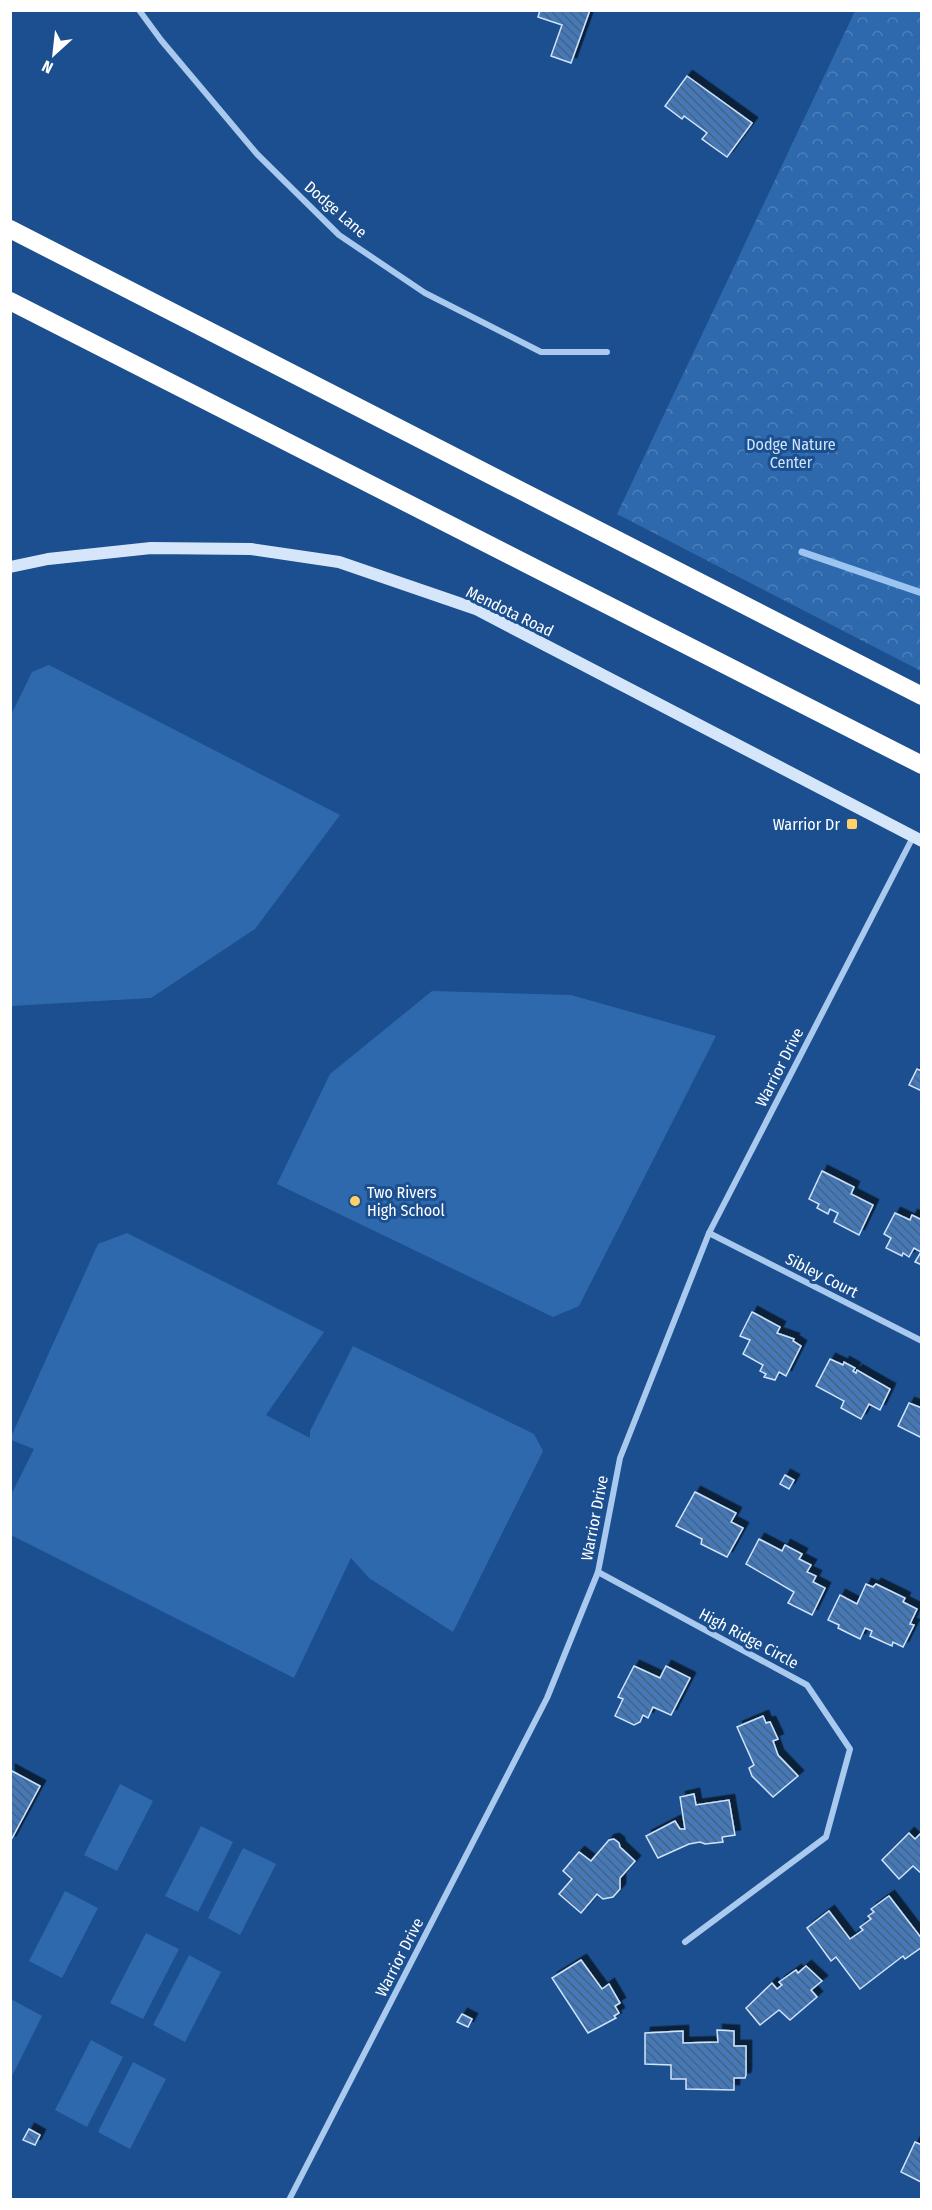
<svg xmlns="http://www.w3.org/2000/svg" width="932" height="2210" font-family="'Fira Sans Condensed',sans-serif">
	<defs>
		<pattern id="forest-crowns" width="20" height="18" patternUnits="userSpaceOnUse" patternTransform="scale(1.5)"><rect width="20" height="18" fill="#2e69ad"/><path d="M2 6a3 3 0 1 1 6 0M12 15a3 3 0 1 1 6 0" fill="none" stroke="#4d80b9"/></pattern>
		<pattern id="building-back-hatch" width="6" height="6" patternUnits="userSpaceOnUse" patternTransform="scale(1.5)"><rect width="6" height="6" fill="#4478b7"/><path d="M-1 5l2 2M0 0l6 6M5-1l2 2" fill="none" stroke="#486282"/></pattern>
		<filter id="shadow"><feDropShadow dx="5.5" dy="-5.5" stdDeviation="0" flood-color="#0009"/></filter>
	</defs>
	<rect width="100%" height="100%" fill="#1b4f8f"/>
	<!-- grass -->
	<g fill="#2e69ad">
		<path d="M49,665L340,815L255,929L151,998L11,1006V715L32,672Z"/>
		<path d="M432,991L571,995L716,1036L579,1306L553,1317L277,1184L330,1074Z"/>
		<path d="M127,1233L324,1332L266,1415L310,1438V1431L353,1346L534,1434L543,1451L453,1632L369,1578L351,1558L294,1678L11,1535V1495L34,1449L11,1440V1437L98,1244Z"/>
		<path d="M120,1784L153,1801L117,1871L84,1855Z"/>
		<path d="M201,1826L233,1842L198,1912L165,1896Z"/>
		<path d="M243,1848L276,1864L240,1935L208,1918Z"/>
		<path d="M65,1891L98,1908L62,1978L29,1961Z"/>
		<path d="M146,1933L179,1949L143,2019L110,2003Z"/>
		<path d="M189,1955L221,1972L185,2042L153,2025Z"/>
		<path d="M11,1999L42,2016L11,2078Z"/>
		<path d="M91,2040L123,2057L87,2127L55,2110Z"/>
		<path d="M133,2062L166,2079L130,2149L98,2132Z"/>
	</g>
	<!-- forest -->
	<path fill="url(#forest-crowns)" d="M855,11H921V671L617,514Z"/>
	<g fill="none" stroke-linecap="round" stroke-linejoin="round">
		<!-- stream -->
		<path stroke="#9cc4f0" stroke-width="7" d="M802,552L922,593"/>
	</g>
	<!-- building -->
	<g fill="url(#building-back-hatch)" stroke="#cfe3fa" stroke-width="1.5" filter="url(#shadow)">
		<path d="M540,10H590L571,63L551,56L562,25L538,17Z"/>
		<path d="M687,76L752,123L727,157L702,139L707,133L684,116L682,119L665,106Z"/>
		<path d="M917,1069L922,1071V1091L909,1085Z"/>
		<path d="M822,1171L854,1187L851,1194L873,1205L859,1235L834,1222L838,1213L830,1209L828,1214L817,1208L819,1204L809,1199Z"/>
		<path d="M895,1213L910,1220L912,1215L922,1220V1265L915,1262L921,1252L914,1248L909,1257L903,1253L902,1256L886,1248L891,1238L884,1234Z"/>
		<path d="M752,1312L780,1327L777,1333L794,1339L793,1341L801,1346L786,1376L779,1372L775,1380L764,1377L766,1374L760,1371L763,1365L743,1354L750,1340L740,1336Z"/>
		<path d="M830,1359L843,1365L844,1362L855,1368L853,1371L856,1373L857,1370L890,1389L880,1410L869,1404L861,1419L841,1408L844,1401L816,1386Z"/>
		<path d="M909,1403L922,1408V1438L898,1426Z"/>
		<path d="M785,1475L794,1480L789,1489L780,1484Z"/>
		<path d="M695,1492L736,1513L731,1522L743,1528L727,1557L701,1544L702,1539L676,1526Z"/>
		<path d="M759,1539L782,1551L785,1545L802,1554L799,1559L811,1565L807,1572L816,1576L813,1582L825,1588L812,1615L788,1603L794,1592L746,1564Z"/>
		<path d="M866,1584L873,1587L876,1584L905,1598L903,1602L917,1609L910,1624L914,1625L903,1647L893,1642L892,1646L870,1636L872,1631L865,1628L860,1639L838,1628L839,1625L828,1620L840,1595L857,1604Z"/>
		<path d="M634,1666L660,1678L666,1666L690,1678L671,1715L653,1707L648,1718L643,1715L640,1722L634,1725L615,1716L623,1699L618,1697Z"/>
		<path d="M763,1716L766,1723L770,1722L778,1739L773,1741L778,1755L798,1776L773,1797L752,1776L749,1768L754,1765L737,1727Z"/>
		<path d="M10,1770L40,1786L10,1842Z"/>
		<path d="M694,1794L696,1805L729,1800L735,1835L722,1837L723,1842L705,1844L700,1842L689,1844L658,1858L646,1836L675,1821L680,1829H685L680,1797Z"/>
		<path d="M922,1832V1874L913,1866L899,1879L882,1860L909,1833L915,1839Z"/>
		<path d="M614,1839L619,1843L620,1847L635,1861L620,1878V1889L613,1897L603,1899L597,1894L581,1913L559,1894L572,1879L563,1871L579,1852L591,1861L609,1840Z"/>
		<path d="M889,1896L922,1939V1947L905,1959L903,1956L860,1989L836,1957L831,1961L807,1928L829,1911L850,1939L863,1930L860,1927L871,1919L868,1916L874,1912L871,1909Z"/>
		<path d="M581,1960L602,1989L609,1984L620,2003L615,2006L619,2013L614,2016L616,2018L588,2033L552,1978Z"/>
		<path d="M806,1966L822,1981L811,1990L817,1997L790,2020L779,2010L760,2025L746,2008L772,1983L777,1989L782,1985L779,1982L796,1970L798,1973Z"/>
		<path d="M462,2014L472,2019L468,2027L457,2022Z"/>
		<path d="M717,2030L734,2031V2046H746V2075L745,2078H734V2090L686,2089V2079H671V2065L645,2064V2033L683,2031V2043L718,2042Z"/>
		<path d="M29,2129L40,2135L35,2145L23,2140Z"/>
		<path d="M915,2142L922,2145L921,2182L901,2172Z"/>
	</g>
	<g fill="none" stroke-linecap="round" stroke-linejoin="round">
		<!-- street -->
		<g stroke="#a9c9ee" stroke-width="6">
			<path d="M139,10L161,40L257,154L339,235L425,293L541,352H607"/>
			<path d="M709,1233L922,1341"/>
			<path d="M598,1572L807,1685L850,1749L826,1837L685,1942"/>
			<path d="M289,2200L547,1698L598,1572L620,1458L709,1233L913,837"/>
		</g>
		<!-- secondary -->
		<path stroke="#d6e6fa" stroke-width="12" d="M10,567L48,559L151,548L251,549L339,562L476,609L922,841"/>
		<!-- highway -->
		<g stroke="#fff" stroke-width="18">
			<path d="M10,229L922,696"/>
			<path d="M10,301L922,765"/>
		</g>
	</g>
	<!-- markers -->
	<g fill="#ffd166" stroke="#1b4f8f" stroke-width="2">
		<rect x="846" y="818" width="12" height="12" rx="3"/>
		<circle cx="355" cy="1201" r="6"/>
	</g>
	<g text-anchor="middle" stroke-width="6" stroke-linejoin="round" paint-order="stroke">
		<!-- street labels -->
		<g font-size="16" fill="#fff" stroke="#1b4f8f">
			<text transform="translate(336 209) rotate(41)" y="6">Dodge Lane</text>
			<text transform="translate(510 611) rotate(26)" y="6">Mendota Road</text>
			<text transform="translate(779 1067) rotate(-63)" y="6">Warrior Drive</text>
			<text transform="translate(822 1275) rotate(27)" y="6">Sibley Court</text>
			<text transform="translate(594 1518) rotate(-79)" y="6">Warrior Drive</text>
			<text transform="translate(749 1638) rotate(28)" y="6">High Ridge Circle</text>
			<text transform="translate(399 1957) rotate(-63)" y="6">Warrior Drive</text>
		</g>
		<!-- park labels -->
		<g font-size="16" fill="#cfe3fa" stroke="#1b4f8f">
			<text x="791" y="450">Dodge Nature<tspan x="791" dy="18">Center</tspan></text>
		</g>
		<!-- poi labels -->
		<g font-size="16" fill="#fff" stroke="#1b4f8f" text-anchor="end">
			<text x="840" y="830">Warrior Dr</text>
			<text x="367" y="1198" text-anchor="start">Two Rivers<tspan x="367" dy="18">High School</tspan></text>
		</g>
	</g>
	<!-- border -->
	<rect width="932" height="2210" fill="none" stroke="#ffffff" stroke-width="24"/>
	<!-- north arrow -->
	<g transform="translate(54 54) rotate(207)" stroke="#1b4f8f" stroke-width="4.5" paint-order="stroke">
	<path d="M0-4.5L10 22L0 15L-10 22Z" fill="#ffffff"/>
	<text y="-9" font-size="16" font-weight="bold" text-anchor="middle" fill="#ffffff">N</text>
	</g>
</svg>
